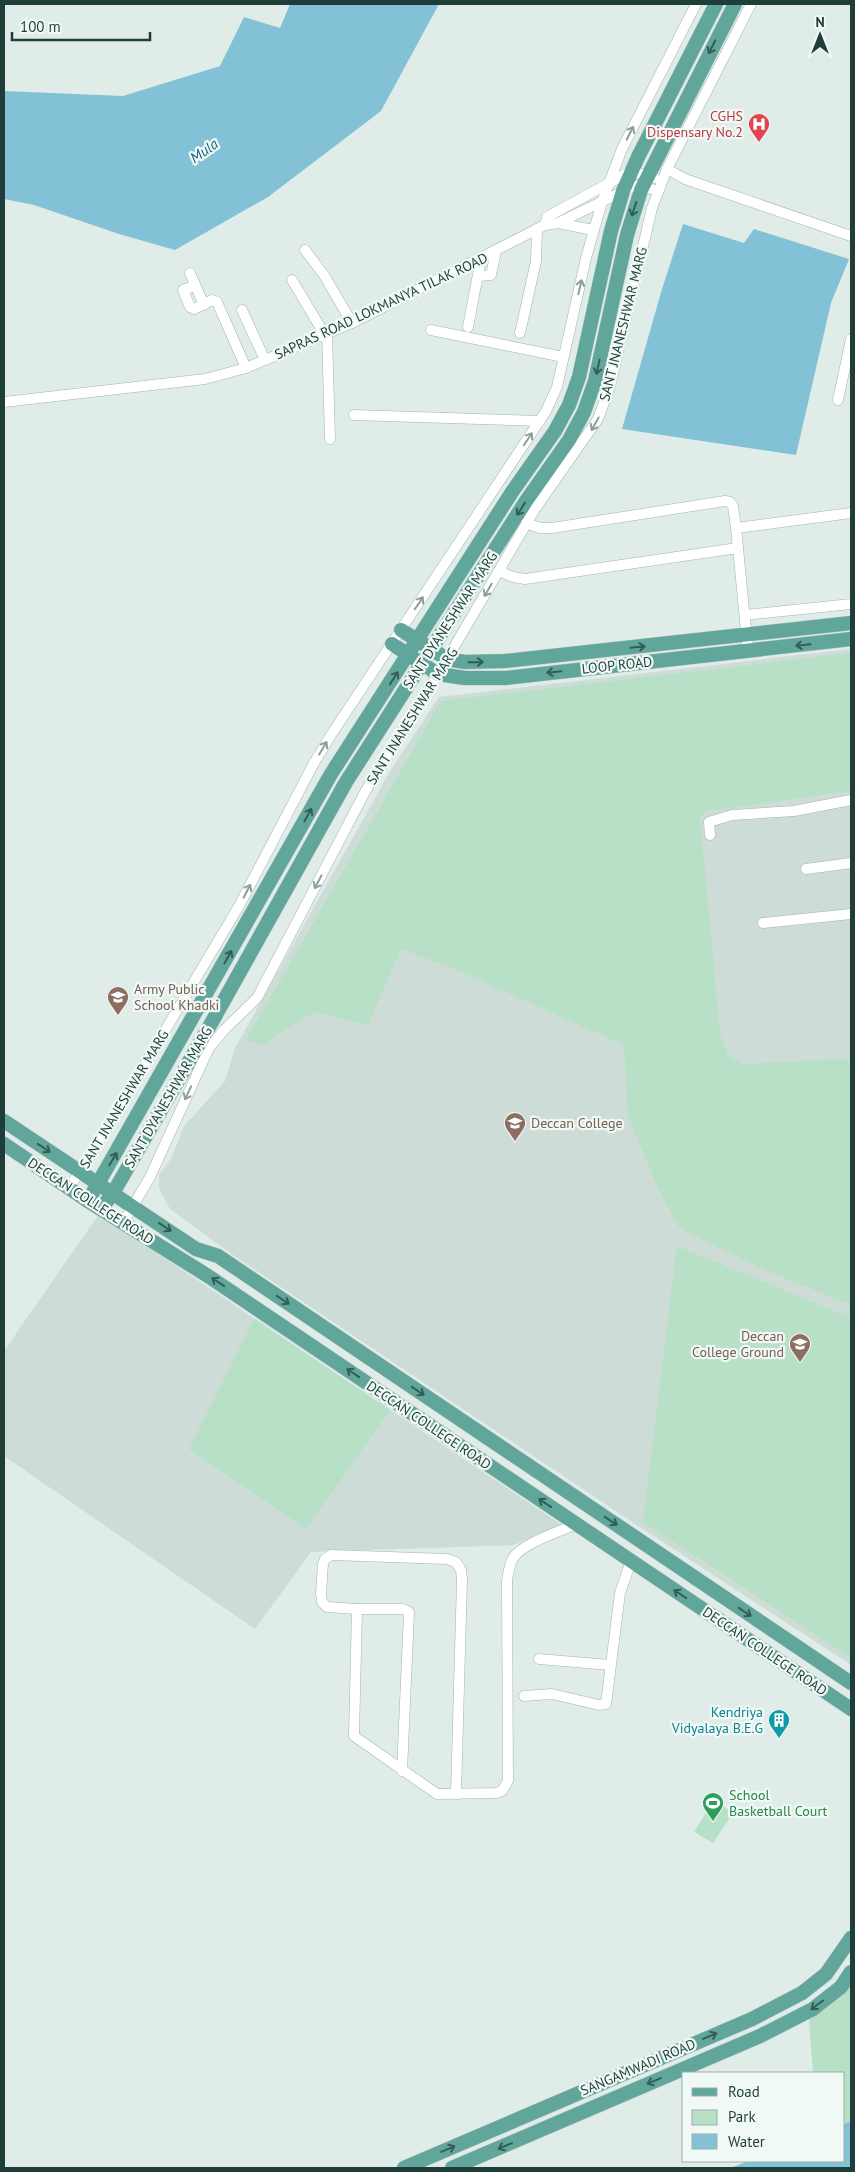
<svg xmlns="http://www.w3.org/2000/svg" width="855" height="2172" font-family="'PT Sans',sans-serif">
	<rect width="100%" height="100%" fill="#e0ece8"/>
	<!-- built -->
	<g fill="#cedcd7">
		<path d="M851,649V1665L620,1514L230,1253L170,1209L159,1188V1175L172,1157L184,1126L225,1081L235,1048L389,773L439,697Z"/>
		<path d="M99,1214L562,1525L514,1545L311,1552L255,1629L4,1456V1351Z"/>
	</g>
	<!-- green -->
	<g fill="#b7e0c6">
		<path d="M851,653V791L705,811L700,817L720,1034L729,1057L743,1064L845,1059L851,1065V1305L765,1270L679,1228L655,1181L628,1116L624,1045L459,971L401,949L368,1025L314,1012L262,1045L246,1040L441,701Z"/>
		<path d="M677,1246L851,1318V1658L643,1522Z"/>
		<path d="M254,1319L390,1410L306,1529L189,1449Z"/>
		<path d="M714,1800L733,1813L713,1843L694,1832Z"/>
		<path d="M851,1983V2121L844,2124V2073H813L809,2020L846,1991Z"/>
	</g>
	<!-- water -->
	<g fill="#83c2d6">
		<path d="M290,4H439L381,111L268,197L175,250L119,234L34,205L4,199V91L123,96L220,66L244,17L280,28Z"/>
		<path d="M683,224L744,243L754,229L849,259L831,303L796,455L622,429L662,289Z"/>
		<path d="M851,2121V2168H730L749,2161H844V2124Z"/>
	</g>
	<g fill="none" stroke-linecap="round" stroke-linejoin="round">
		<!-- minor casing -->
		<g stroke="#a2b4b0" stroke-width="11">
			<g id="minor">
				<path d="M667,169L685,179L851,236"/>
				<path d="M558,223L593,230"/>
				<path d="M545,225L547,217L631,171L655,178"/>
				<path d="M305,250L324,275L352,323"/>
				<path d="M190,273L204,305"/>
				<path d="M479,276L491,275L496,251"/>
				<path d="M292,280L325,335"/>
				<path d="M194,286L183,290L190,307L194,309L212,300L217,302L246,368"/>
				<path d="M242,310L265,360"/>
				<path d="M468,327L481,259"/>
				<path d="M431,330L563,357"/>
				<path d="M327,333L330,439"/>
				<path d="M520,333L536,261L537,229"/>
				<path d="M838,400L851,339"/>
				<path d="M4,402L205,379L246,368L352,323L545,225L558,223L634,186H642L658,191"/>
				<path d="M354,415L540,421"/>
				<path d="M526,523L540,528H552L725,501L730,502L733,506L736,528L748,651"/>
				<path d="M736,528L851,513"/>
				<path d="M499,571L513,577L525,579L738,548"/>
				<path d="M745,615L851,604"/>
				<path d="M710,835L709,822L732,815L794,811L851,800"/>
				<path d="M806,869L851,863"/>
				<path d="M763,923L851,914"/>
				<path d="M69,1188L94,1150L239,906L314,763L331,735L546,411L557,387L586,258L602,202L622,149L696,4"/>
				<path d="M123,1223L150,1177L209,1048L224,1030L257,998L365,792L447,659L535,509L598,419L610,386L652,208L667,169L751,4"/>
				<path d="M357,1609L354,1736L437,1794L496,1793L502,1791L508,1781L507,1581C508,1573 509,1566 513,1558C523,1543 559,1532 576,1524"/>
				<path d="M539,1659L610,1665"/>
				<path d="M524,1696L552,1694L599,1705L606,1704L620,1593L631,1561"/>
				<path d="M402,1771L409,1612L403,1609H357L327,1607L322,1602L321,1594L323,1564L325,1559L331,1555L447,1559L456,1562L461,1570L462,1579L456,1794"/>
			</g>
		</g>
		<!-- major casing -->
		<g stroke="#c0c9c8" stroke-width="15">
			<g id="major">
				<path d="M401,630L447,659L465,662L505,661L851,623"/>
				<path d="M392,644L438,674L465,678H506L851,639"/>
				<path d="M4,1121L196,1249L218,1256L851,1683"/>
				<path d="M4,1144L88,1201L208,1276L851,1709"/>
				<path d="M88,1201L331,774L512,492L555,431L569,405L579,377L611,231L623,191L638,157L716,4"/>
				<path d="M101,1209L113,1193L213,1020L346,782L526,501L569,440L584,412L595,381L627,235L641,190L735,4"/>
				<path d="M404,2168L752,2019L802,1993L826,1974L851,1938"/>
				<path d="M452,2168L760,2036L813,2009L841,1987L851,1972"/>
			</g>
		</g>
		<!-- minor -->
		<use href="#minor" stroke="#fff" stroke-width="10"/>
		<!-- major -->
		<use href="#major" stroke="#61a69b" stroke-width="14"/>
	</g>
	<!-- one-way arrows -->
	<defs><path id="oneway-shaft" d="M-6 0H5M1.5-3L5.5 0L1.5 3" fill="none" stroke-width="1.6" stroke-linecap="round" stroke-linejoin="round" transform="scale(1.25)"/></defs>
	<g stroke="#335d56">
		<use href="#oneway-shaft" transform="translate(712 47) rotate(117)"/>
		<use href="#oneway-shaft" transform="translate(634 209) rotate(108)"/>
		<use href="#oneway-shaft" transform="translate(598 367) rotate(102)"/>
		<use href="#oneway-shaft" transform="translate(521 509) rotate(122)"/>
		<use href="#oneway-shaft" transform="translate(803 645) rotate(174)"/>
		<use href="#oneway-shaft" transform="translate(638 647) rotate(-6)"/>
		<use href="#oneway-shaft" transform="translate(476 662) rotate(-1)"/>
		<use href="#oneway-shaft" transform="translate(554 672) rotate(174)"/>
		<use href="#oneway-shaft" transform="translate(394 678) rotate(-57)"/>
		<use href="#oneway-shaft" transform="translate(308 815) rotate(-61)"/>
		<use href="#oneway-shaft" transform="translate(228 957) rotate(-61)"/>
		<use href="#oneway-shaft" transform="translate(44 1148) rotate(34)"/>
		<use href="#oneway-shaft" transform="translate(113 1159) rotate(-59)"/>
		<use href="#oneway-shaft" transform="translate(165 1227) rotate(34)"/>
		<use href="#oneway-shaft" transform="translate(218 1282) rotate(-146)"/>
		<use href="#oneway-shaft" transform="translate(283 1300) rotate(34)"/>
		<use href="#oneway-shaft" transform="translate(353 1373) rotate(-146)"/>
		<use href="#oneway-shaft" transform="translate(418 1391) rotate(34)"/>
		<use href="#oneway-shaft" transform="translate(545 1503) rotate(-146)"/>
		<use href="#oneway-shaft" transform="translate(611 1521) rotate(34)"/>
		<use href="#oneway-shaft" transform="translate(680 1594) rotate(-146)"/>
		<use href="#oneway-shaft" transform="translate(745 1612) rotate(34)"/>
		<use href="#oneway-shaft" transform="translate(817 2005) rotate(143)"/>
		<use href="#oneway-shaft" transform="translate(710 2036) rotate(-23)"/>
		<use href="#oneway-shaft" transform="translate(654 2081) rotate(157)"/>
		<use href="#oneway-shaft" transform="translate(505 2146) rotate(157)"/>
		<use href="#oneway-shaft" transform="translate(448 2149) rotate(-23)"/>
	</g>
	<g stroke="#8f9e9c">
		<use href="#oneway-shaft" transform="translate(630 133) rotate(-63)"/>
		<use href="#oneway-shaft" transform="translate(580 287) rotate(-77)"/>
		<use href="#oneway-shaft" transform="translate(595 424) rotate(119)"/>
		<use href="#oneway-shaft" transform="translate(528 439) rotate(-56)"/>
		<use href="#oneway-shaft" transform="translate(488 590) rotate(120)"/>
		<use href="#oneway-shaft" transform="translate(419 603) rotate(-56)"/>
		<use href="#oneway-shaft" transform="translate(323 748) rotate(-59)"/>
		<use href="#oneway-shaft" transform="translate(318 882) rotate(118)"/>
		<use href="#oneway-shaft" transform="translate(247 891) rotate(-63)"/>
		<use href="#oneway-shaft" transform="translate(188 1093) rotate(115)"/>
	</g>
	<!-- icons -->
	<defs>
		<g id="hospital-pin" transform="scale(1.125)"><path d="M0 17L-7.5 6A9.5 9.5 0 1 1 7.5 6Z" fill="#e0444e" stroke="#f1f9f6"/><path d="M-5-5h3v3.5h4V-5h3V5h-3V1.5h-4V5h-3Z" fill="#fff"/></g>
		<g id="school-pin" transform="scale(1.125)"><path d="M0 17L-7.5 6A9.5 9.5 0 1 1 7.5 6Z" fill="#8d6e63" stroke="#f1f9f6"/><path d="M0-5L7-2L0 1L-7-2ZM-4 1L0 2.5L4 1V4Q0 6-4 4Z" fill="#fff"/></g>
		<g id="university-pin" transform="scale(1.125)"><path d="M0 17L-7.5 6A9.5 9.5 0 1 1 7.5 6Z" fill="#8d6e63" stroke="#f1f9f6"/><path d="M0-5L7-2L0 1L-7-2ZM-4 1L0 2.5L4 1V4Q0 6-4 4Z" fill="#fff"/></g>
		<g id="building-pin" transform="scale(1.125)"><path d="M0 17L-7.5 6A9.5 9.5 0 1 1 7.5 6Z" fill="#0f9aa8" stroke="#f1f9f6"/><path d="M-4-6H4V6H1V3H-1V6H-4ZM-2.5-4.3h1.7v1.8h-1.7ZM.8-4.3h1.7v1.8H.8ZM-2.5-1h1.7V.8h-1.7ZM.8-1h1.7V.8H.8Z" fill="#fff"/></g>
		<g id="stadium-pin" transform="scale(1.125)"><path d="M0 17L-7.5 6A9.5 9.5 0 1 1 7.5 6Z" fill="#2e9e5b" stroke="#f1f9f6"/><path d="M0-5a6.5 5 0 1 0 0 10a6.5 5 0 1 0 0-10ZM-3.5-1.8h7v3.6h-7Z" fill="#fff"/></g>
	</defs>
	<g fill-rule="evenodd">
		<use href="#hospital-pin" x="759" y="124"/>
		<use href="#school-pin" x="118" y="997"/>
		<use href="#university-pin" x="515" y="1123"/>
		<use href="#university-pin" x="800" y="1344"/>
		<use href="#building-pin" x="779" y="1720"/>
		<use href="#stadium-pin" x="713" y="1803"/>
	</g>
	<g text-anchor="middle" stroke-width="4.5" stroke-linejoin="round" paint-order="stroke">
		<!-- health labels -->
		<g font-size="14" fill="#be3a42" stroke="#f1f9f6" text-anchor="end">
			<text x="743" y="121">CGHS<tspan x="743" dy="16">Dispensary No.2</tspan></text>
		</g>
		<!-- street labels -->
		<g font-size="14" fill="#1f3e39" stroke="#f1f9f6">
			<text transform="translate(381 306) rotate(-25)" y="5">SAPRAS ROAD LOKMANYA TILAK ROAD</text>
			<text transform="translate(623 324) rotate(-76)" y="5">SANT JNANESHWAR MARG</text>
			<text transform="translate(450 620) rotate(-57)" y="5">SANT DYANESHWAR MARG</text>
			<text transform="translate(617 665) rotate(-6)" y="5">LOOP ROAD</text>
			<text transform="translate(412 716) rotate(-58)" y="5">SANT JNANESHWAR MARG</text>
			<text transform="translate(168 1097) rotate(-60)" y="5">SANT DYANESHWAR MARG</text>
			<text transform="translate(124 1099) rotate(-59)" y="5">SANT JNANESHWAR MARG</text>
			<text transform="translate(91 1201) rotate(33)" y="5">DECCAN COLLEGE ROAD</text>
			<text transform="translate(429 1425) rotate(34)" y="5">DECCAN COLLEGE ROAD</text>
			<text transform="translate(765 1651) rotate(34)" y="5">DECCAN COLLEGE ROAD</text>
			<text transform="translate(638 2067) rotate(-23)" y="5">SANGAMWADI ROAD</text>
		</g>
		<!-- education labels -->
		<g font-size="14" fill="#785e54" stroke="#f1f9f6" text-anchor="start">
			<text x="134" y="994">Army Public<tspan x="134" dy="16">School Khadki</tspan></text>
			<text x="531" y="1128">Deccan College</text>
			<text x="784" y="1341" text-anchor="end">Deccan<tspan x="784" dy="16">College Ground</tspan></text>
		</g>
		<!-- culture labels -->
		<g font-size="14" fill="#0d838f" stroke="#f1f9f6" text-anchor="end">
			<text x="763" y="1717">Kendriya<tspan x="763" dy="16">Vidyalaya B.E.G</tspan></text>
		</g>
		<!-- leisure labels -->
		<g font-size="14" fill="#27864d" stroke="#f1f9f6" text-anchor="start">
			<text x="729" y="1800">School<tspan x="729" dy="16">Basketball Court</tspan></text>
		</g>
		<!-- water labels -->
		<g font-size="15" font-style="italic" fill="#15637f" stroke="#f1f9f6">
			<text transform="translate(204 151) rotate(-35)" y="5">Mula</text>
		</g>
	</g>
	<!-- border -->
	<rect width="855" height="2172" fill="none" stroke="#1f3e39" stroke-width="10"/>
	<!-- legend -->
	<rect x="682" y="2072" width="162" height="90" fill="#f1f9f6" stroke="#9daeaa"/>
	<rect x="692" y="2088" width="25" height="8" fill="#61a69b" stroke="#9daeaa"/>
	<text x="728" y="2097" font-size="15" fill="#1f3e39">Road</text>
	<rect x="692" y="2110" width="25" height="15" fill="#b7e0c6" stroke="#9daeaa"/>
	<text x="728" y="2122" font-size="15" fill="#1f3e39">Park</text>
	<rect x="692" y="2134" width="25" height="15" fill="#83c2d6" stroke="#9daeaa"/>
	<text x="728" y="2147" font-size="15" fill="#1f3e39">Water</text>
	<!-- north arrow -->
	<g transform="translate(820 35)" stroke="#f1f9f6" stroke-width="4" paint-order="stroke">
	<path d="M0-4L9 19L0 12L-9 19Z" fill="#1f3e39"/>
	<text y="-8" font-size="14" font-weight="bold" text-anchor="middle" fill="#1f3e39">N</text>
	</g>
	<!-- scale -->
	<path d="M12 32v8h138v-8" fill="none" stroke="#1f3e39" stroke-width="2.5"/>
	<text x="20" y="32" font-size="15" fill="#1f3e39" stroke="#f1f9f6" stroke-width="4" paint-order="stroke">100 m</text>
</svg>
